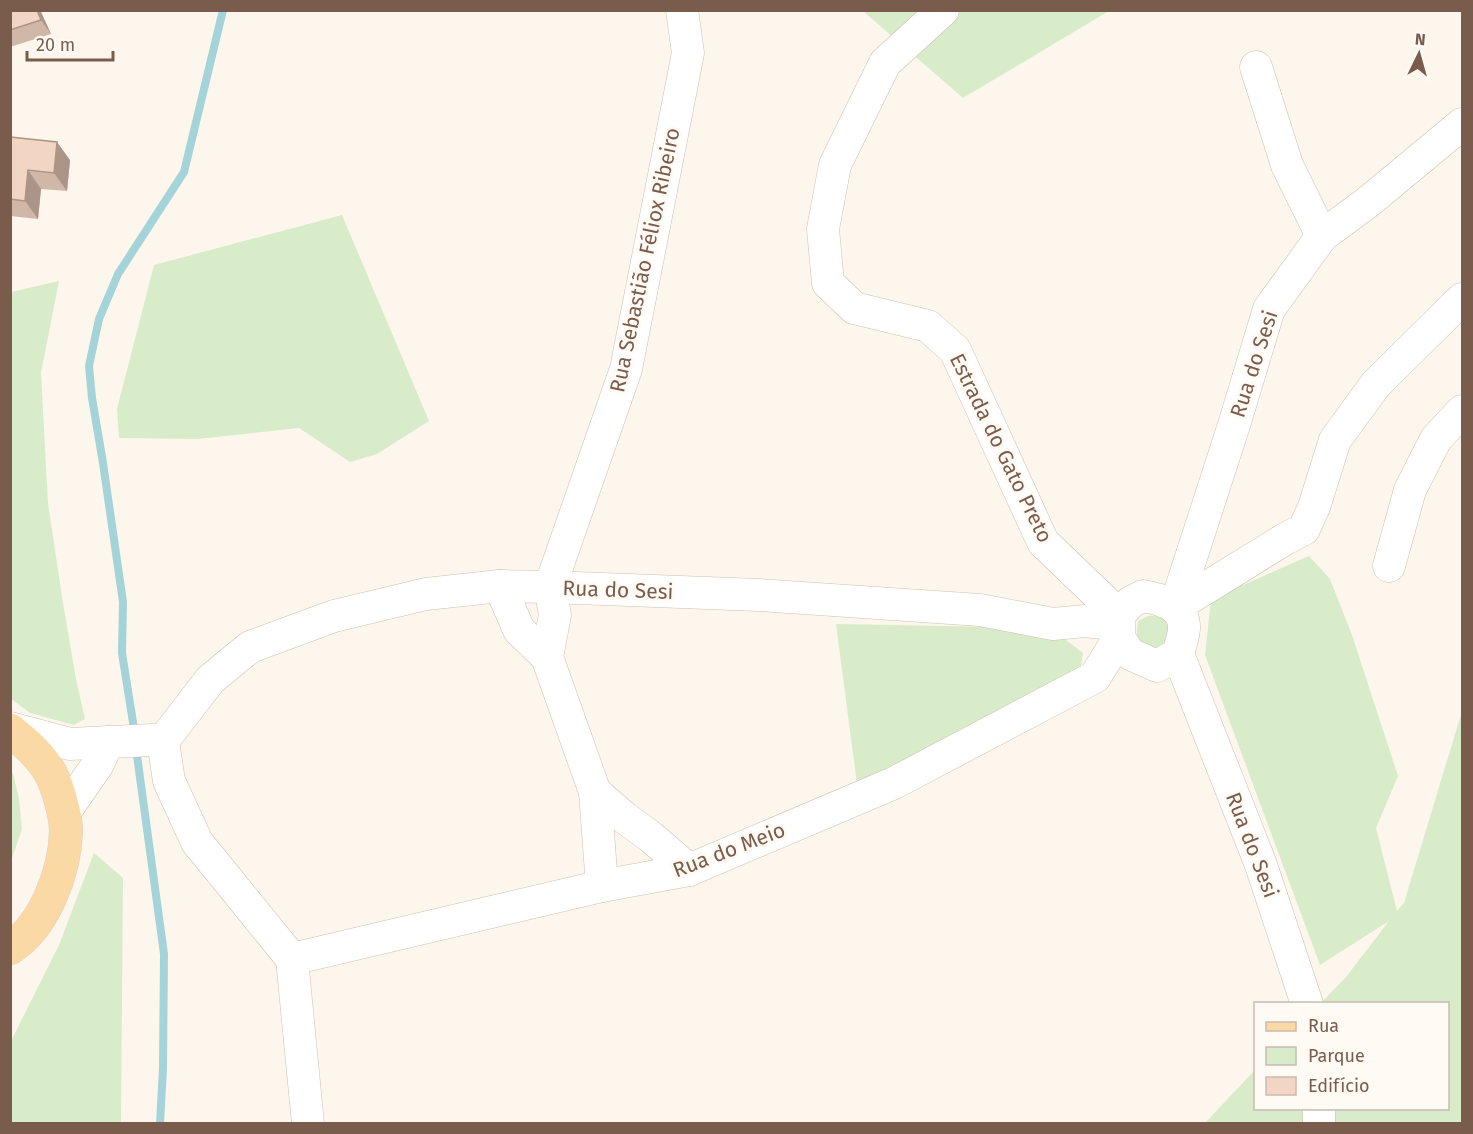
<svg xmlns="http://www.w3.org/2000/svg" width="1473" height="1134" font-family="'Fira Sans',sans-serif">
	<rect width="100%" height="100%" fill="#fdf6ec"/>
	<!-- green -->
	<g fill="#d8ecc9">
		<path d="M863,11H1109L963,98Z"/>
		<path d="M342,215L429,421L377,454L350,462L299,428L197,439L119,438L117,409L154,265Z"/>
		<path d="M59,281L41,373L48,503L62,597L76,679L85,719L74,725L30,713L10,698L11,292Z"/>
		<path d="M1309,556L1330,579L1352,635L1398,776L1376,828L1397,911L1404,903L1462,711V1123L1204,1124L1255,1070L1256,1108H1448V1004L1321,1003L1346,977L1389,921L1320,965L1205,655L1211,599Z"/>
		<path d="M1164,615L1169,627L1165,649L1146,650L1136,642L1138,621L1148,616Z"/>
		<path d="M836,624L998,627L1062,637L1083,653L1079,677L857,784Z"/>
		<path d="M11,772L13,773L19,799L22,829L11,861Z"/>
		<path d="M94,853L123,878L121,1123H11V1041L59,945Z"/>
	</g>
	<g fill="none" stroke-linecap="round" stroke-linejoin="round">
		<!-- stream -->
		<g stroke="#a5d3da" stroke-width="8">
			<path d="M135,735L122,653L123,602L103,463L92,398L89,366L99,319L118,274L184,172L223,10"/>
			<path d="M136,748L164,954L163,1068L160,1124"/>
		</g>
		<!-- minor casing -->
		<g stroke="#d1beb0" stroke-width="33">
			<g id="minor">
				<path d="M1256,67L1287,165L1322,236"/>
				<path d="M1389,566L1410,490L1436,439L1462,411"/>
				<path d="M500,586L519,630L547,657"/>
				<path d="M1143,596C1160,599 1182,604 1184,625C1185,634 1180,646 1178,654L1157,666L1130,654L1119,638V615L1131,602Z"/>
				<path d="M1175,607L1234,425L1269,309L1322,236L1368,202L1462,124"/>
				<path d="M1175,607L1285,539L1304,529L1314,507L1335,440L1376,384L1462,299"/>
				<path d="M1178,654L1261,865L1307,1004"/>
				<path d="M10,728L70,744L152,740L163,741"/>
				<path d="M163,741L210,680L250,647L334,616L426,594L500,586L550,587L759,595L980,610L1053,624L1085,621L1103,623L1119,615L1043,542L955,350L928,326L854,308L828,283L823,229L835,165L885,63L943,10"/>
				<path d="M163,741L169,781L197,842L292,959L308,1124"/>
				<path d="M595,792L625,818L651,837L689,870"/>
				<path d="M64,813L98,764L108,742"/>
				<path d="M602,886L595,792L547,657L555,615L550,587L626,369L688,53L682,10"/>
				<path d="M292,959L602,886L689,870L894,783L1095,677L1119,638"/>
				<path d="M1319,1108V1124"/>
			</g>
		</g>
		<!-- major casing -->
		<g stroke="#dad1cd" stroke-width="34">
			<path id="major" d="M10,730C26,743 41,756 51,774C58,788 66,816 66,831C65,871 45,926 10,948"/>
		</g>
		<!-- minor -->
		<use href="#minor" stroke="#fff" stroke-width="32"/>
		<!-- major -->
		<use href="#major" stroke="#fbd9a5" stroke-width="33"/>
	</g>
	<!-- wall -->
	<g fill="#d1b7a8">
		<path d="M10,10H40L51,34L10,47Z"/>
		<path d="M10,137L70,160L67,191L41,189L38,219L10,216Z"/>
	</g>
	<!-- shaded-wall -->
	<g fill="#aa9588">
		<path d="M37,10H40L51,34L41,20Z"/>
		<path d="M57,142L70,160L67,191L54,173Z"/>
		<path d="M28,170L41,189L38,219L25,201Z"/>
	</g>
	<!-- building -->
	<g fill="#f3d5c3" stroke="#aa9588" stroke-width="1.5">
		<path d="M10,10H37L41,20L10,30Z"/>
		<path d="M10,137L57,142L54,173L28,170L25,201L10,199Z"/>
	</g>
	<g text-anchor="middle" stroke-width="6" stroke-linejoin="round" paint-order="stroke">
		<!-- street labels -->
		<g font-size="21" fill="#7a5c4d" stroke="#fffaf3">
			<text transform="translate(645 260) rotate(-78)" y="7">Rua Sebastião Féliox Ribeiro</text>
			<text transform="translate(1254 364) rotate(-72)" y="7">Rua do Sesi</text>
			<text transform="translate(1001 448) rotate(64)" y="7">Estrada do Gato Preto</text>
			<text transform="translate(618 590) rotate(2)" y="7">Rua do Sesi</text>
			<text transform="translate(1252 845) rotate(69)" y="7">Rua do Sesi</text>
			<text transform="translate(729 850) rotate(-21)" y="7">Rua do Meio</text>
		</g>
	</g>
	<!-- border -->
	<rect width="1473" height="1134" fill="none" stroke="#7a5c4d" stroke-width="24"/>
	<!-- legend -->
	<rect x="1254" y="1002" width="195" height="108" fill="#fffaf3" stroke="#cabbb1" stroke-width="1.5"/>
	<rect x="1266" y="1022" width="30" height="9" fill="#fbd9a5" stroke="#cabbb1" stroke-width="1.5"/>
	<text x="1308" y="1032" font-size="18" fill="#7a5c4d">Rua</text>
	<rect x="1266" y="1047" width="30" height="18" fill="#d8ecc9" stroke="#cabbb1" stroke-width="1.5"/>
	<text x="1308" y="1062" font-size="18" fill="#7a5c4d">Parque</text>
	<rect x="1266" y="1077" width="30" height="18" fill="#f3d5c3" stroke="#cabbb1" stroke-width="1.5"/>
	<text x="1308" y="1092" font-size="18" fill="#7a5c4d">Edifício</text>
	<!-- north arrow -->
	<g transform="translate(1419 54) rotate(5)" stroke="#fffaf3" stroke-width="4.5" paint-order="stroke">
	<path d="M0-4.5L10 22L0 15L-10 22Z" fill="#7a5c4d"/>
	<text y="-9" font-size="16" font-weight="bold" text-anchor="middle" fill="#7a5c4d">N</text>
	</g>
	<!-- scale -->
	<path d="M27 51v9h86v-9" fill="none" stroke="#7a5c4d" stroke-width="3"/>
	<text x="36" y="51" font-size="18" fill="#7a5c4d" stroke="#fffaf3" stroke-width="4.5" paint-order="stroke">20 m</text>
</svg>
